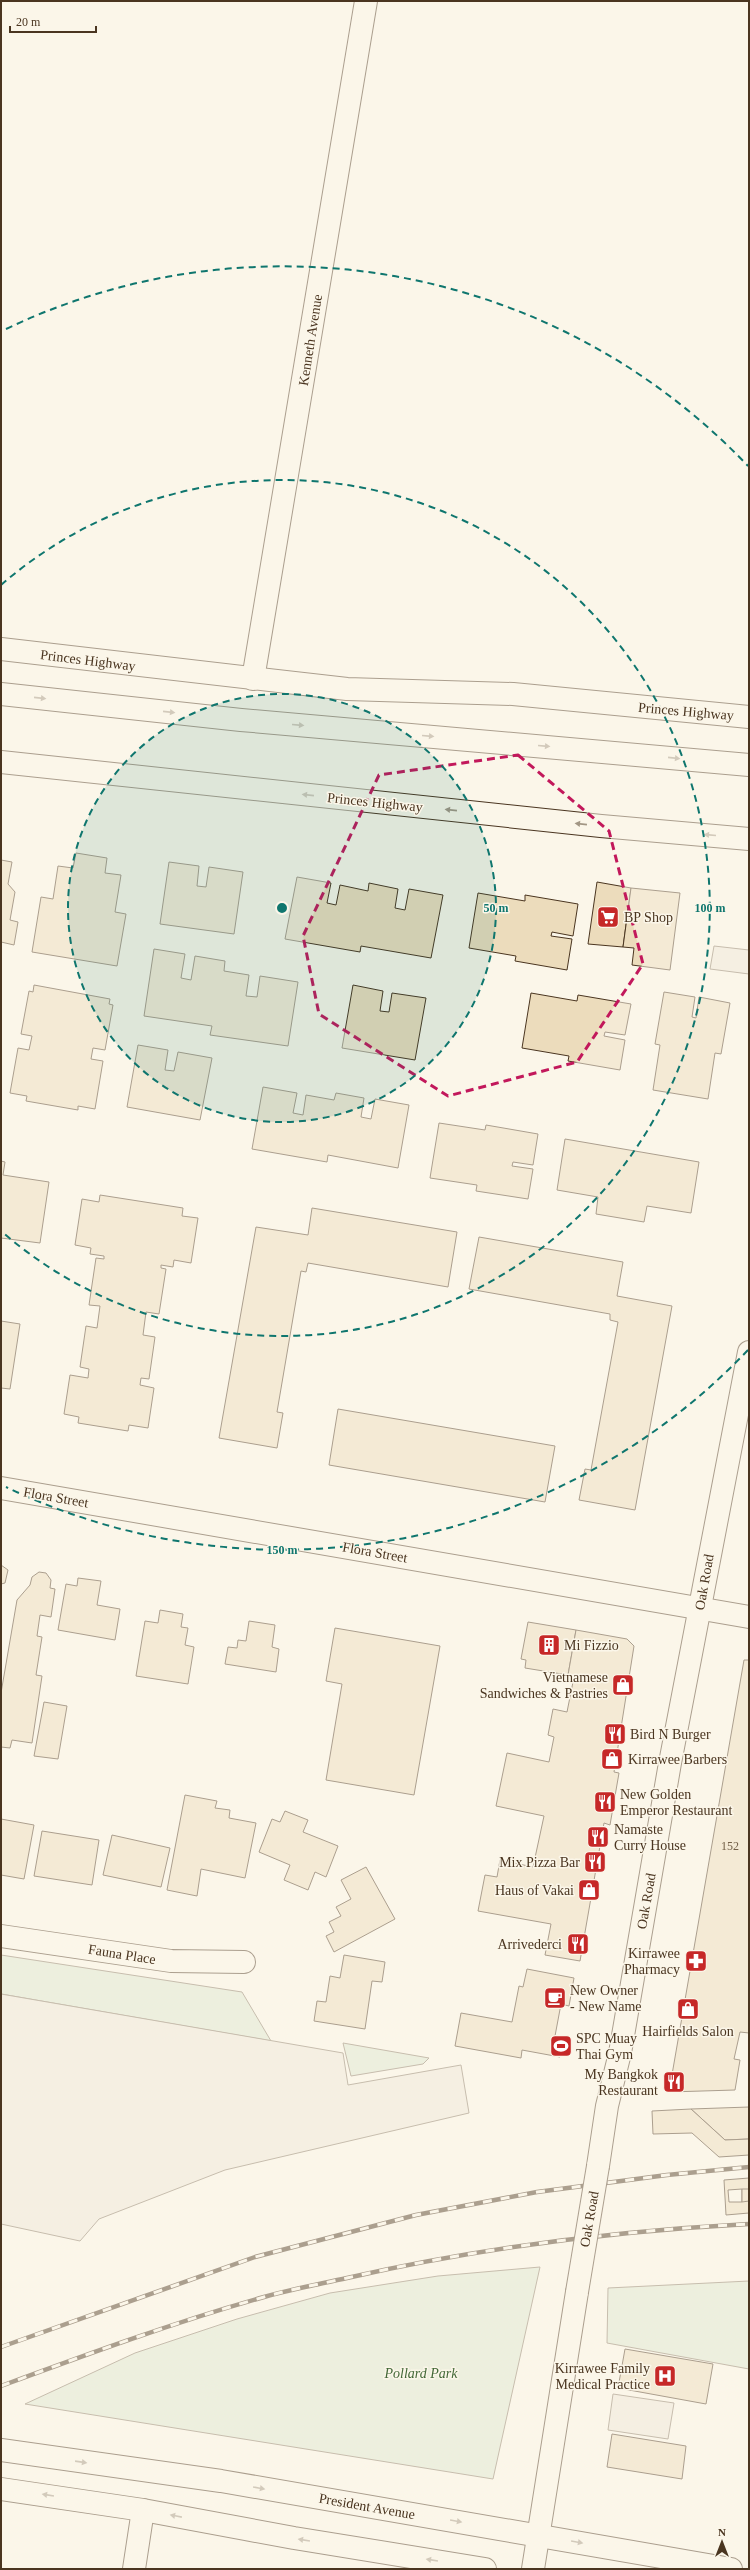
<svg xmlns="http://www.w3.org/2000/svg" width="750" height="2570" font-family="'Times New Roman',serif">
	<rect width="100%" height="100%" fill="#fbf6e9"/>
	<!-- green -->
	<g fill="#dce7d0" stroke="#887966">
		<path d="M1,1955L242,1992L271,2041L1,1994Z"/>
		<path d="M343,2043L429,2058L423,2064L351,2076Z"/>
		<path d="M540,2267L493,2479L25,2404L135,2353L237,2319L330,2293L438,2276Z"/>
		<path d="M749,2281V2369L607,2343L608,2288Z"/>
	</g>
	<!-- parking -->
	<g fill="#ede7d9" stroke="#887966">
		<path d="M714,946L749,950V974L710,969Z"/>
		<path d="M1,1994L343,2053L348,2085L461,2065L469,2113L225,2170L99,2219L80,2241L1,2224Z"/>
		<path d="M613,2394L674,2403L668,2439L608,2430Z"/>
	</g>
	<!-- building -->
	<g fill="#ecdcbc" stroke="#4a3520" fill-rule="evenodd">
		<path d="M76,853L107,858L105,873L121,875L115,912L126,914L117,966L32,952L41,897L53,899L58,866L73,868Z"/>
		<path d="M1,860L12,862L8,884L15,892L10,920L18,922L14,945L1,942Z"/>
		<path d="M169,862L199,866L197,886L206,887L209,867L243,872L234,934L160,924Z"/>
		<path d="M297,877L331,883L327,903L336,905L340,885L368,891L369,883L398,889L395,908L405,910L409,889L443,895L431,958L361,946L360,952L285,939Z"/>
		<path d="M597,882L631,888L623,947L588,944Z"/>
		<path d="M631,888L680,893L670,970L632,965L634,948L623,947Z"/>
		<path d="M478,893L525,901V895L578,904L573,936L552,932L551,936L572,939L567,970L515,961L516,956L469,948Z"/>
		<path d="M154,949L185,954L181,978L191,980L195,956L225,961L224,971L249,975L246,996L257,997L260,976L298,982L288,1046L210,1035L212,1026L144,1016Z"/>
		<path d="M34,985L110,999L109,1004L113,1005L105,1050L93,1048L91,1059L103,1061L95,1109L78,1106V1110L26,1101L27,1096L10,1093L18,1048L29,1050L32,1036L21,1034L29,991L33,992Z"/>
		<path d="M353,985L383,991L380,1011L389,1012L392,993L426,998L415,1060L342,1048Z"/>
		<path d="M664,992L695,997L692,1017L696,1018L699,997L730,1003L721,1054L715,1053L708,1099L653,1090L660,1045L655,1044Z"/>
		<path d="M531,993L577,1001L578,995L631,1004L625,1035L605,1032L604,1036L625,1040L620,1070L568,1061L569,1056L522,1048Z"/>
		<path d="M138,1045L168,1050L165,1070L174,1071L178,1052L212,1058L200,1120L127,1107Z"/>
		<path d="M263,1087L297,1093L293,1113L303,1115L306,1095L334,1100L336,1093L364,1098L361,1117L371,1119L375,1099L409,1105L398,1168L328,1155L327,1162L252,1149Z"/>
		<path d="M439,1123L485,1130L486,1125L538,1134L533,1165L513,1162L512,1166L533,1169L528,1199L476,1191L477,1185L430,1178Z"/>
		<path d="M565,1139L699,1162L691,1213L647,1206L644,1222L596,1214L598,1197L557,1190Z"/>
		<path d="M1,1161L5,1162L3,1175L49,1182L40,1243L1,1238Z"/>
		<path d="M100,1195L183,1208L182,1216L198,1218L191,1263L174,1260L173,1267L161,1265V1268L166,1269L159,1314L146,1312L143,1335L155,1337L149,1379L141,1378L140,1385L154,1388L148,1428L129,1425L128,1431L78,1423L79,1417L64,1414L70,1375L88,1378L89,1369L80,1367L86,1326L97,1328L100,1306L89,1305L96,1258L104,1259V1256L90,1254L91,1248L75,1245L82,1199L99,1202Z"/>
		<path d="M312,1208L457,1232L448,1287L308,1263L306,1272L301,1271L277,1412L283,1413L277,1448L219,1438L256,1227L308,1235Z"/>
		<path d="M479,1237L623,1262L617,1296L672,1306L635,1510L579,1500L585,1469L591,1470L618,1322L610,1320V1314L469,1289Z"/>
		<path d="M1,1321L20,1324L10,1389L1,1388Z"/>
		<path d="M338,1409L555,1446L545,1502L329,1465Z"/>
		<path d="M1,1565L8,1570L5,1583L1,1584Z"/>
		<path d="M39,1572L46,1573L51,1580L50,1588L55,1589L51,1617L40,1615L37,1636L42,1637L36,1675L42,1676L32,1743L12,1740L10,1748L1,1747V1693L17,1600L30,1585L32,1577Z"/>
		<path d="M78,1578L101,1581L97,1605L120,1609L115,1640L58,1630L66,1584L77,1586Z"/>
		<path d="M160,1610L183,1614L181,1627L188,1628L185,1645L194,1647L188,1684L136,1676L145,1621L158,1623Z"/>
		<path d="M249,1621L275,1625L272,1647L279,1649L276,1672L225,1664L228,1647L237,1648L238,1640L246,1641Z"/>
		<path d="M528,1622L576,1630L568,1675L525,1668L526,1660L521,1659Z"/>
		<path d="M335,1628L440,1646L414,1795L326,1780L342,1684L326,1681Z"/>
		<path d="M576,1630L627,1639L634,1646L614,1772L619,1773L610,1825L604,1823L580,1961L545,1955L551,1924L478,1911L485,1875L497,1877L500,1860L533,1867L544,1816L496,1806L507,1753L549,1762L554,1737L548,1735L553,1709L567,1712L574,1677L568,1675Z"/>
		<path d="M744,1660H749V2033L740,2032L734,2059L740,2060L735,2090L669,2092Z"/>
		<path d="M44,1702L67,1706L58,1759L34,1756Z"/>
		<path d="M185,1795L217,1801L215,1808L230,1810L229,1818L256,1823L245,1878L201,1869L197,1896L167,1890Z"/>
		<path d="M285,1811L308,1820L303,1832L338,1846L326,1877L315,1872L308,1890L284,1880L290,1865L259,1852L272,1819L280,1822Z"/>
		<path d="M1,1819L34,1825L24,1879L1,1875Z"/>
		<path d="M42,1831L99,1840L92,1885L34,1876Z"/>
		<path d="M112,1835L170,1848L161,1887L103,1875Z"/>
		<path d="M366,1867L395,1919L334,1952L326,1936L334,1932L329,1922L341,1916L336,1907L351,1899L341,1880Z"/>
		<path d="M344,1955L385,1962L382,1982L372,1981L365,2029L314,2021L317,2001L326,2002L330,1976L340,1978Z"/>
		<path d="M527,1969L574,1978L569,2006L561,2004L555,2036L564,2037L560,2057L522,2050L521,2058L455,2046L461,2013L512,2022L519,1986L523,1987Z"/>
		<path d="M749,2107V2139L725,2140L691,2109Z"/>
		<path d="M691,2109L725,2140L749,2139V2155L719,2157L692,2133L653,2134L652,2111Z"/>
		<path d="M749,2178V2213L726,2215L724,2180ZM742,2189V2202H729L728,2190Z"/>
		<path d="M742,2189H749V2201L742,2202Z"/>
		<path d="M625,2349L713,2364L706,2404L618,2388Z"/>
		<path d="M612,2434L686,2446L682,2479L607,2467Z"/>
	</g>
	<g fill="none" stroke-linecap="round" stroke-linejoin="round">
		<!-- minor casing -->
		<g stroke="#4a3520" stroke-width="24">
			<g id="minor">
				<path d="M1,649L347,689L513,694L749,717"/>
				<path d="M253,679L366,1"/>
				<path d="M1,1488L749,1617"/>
				<path d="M1,1936L171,1961L244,1962"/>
				<path d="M598,2166L607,2106L620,2053L670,1763L749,1352"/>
				<path d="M134,2569L143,2510"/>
				<path d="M533,2569L577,2292"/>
			</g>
		</g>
		<!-- major casing -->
		<g stroke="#4a3520" stroke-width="24">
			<g id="major">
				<path d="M1,2450L221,2481L731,2569"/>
				<path d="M1,2489L143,2510L294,2538L485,2569"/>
			</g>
		</g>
		<!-- highway casing -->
		<g stroke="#4a3520" stroke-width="24">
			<g id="highway">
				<path d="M1,694L241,720L749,765"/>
				<path d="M1,762L601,826L749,839"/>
			</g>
		</g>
		<!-- minor -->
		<use href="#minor" stroke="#fbf6e9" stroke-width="22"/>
		<!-- major -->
		<use href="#major" stroke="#fbf6e9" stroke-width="22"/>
		<!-- highway -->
		<use href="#highway" stroke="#fbf6e9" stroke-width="22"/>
		<!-- rail casing -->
		<g stroke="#4a3520" stroke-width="4.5">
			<g id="rail">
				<path d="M1,2347L255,2257L416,2215L537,2192L667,2175L749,2167"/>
				<path d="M1,2386C88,2354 175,2322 264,2297C292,2289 320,2284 347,2278C479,2248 614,2231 749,2224"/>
			</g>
		</g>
		<!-- rail -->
		<use href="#rail" stroke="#fbf6e9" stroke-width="3" stroke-dasharray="9" stroke-linecap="butt"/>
		<!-- minor-bridge casing -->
		<g stroke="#4a3520" stroke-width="24" stroke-linecap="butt">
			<path id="minor-bridge" d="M577,2292L598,2166"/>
		</g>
		<!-- minor-bridge -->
		<use href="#minor-bridge" stroke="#fbf6e9" stroke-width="22"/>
	</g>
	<!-- one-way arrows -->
	<defs><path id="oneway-solid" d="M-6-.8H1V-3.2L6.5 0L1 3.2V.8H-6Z"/></defs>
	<g fill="#a29684">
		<use href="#oneway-solid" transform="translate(40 698) rotate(6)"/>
		<use href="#oneway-solid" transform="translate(169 712) rotate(6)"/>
		<use href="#oneway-solid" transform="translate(298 725) rotate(5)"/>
		<use href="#oneway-solid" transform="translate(428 736) rotate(5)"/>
		<use href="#oneway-solid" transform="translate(544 746) rotate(5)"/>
		<use href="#oneway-solid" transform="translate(674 758) rotate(6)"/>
		<use href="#oneway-solid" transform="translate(308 795) rotate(-174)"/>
		<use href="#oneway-solid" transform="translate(451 810) rotate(-174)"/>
		<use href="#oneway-solid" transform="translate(581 824) rotate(-174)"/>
		<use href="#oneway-solid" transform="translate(710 835) rotate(-175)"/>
		<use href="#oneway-solid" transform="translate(81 2462) rotate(8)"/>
		<use href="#oneway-solid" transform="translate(259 2488) rotate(10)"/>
		<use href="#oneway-solid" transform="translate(48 2495) rotate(-171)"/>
		<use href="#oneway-solid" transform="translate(176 2516) rotate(-169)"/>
		<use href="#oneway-solid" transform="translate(456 2521) rotate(10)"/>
		<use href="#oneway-solid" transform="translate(304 2540) rotate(-171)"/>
		<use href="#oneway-solid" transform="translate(577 2542) rotate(10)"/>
		<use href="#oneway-solid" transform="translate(432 2560) rotate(-171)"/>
	</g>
	<!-- marked area -->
	<path d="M0 0H750V2570H0ZM518,755L609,831L643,964L577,1062L448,1096L319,1014L303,936L379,775Z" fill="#fbf6e9" fill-opacity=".55" fill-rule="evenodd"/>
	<path fill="none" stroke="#c2185b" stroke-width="3" stroke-dasharray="8 5" stroke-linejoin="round" d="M518,755L609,831L643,964L577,1062L448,1096L319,1014L303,936L379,775Z"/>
	<!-- distance rings -->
	<circle cx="282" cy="908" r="214" fill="#0f766e" fill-opacity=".12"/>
	<g fill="none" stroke="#0f766e" stroke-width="2" stroke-dasharray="7 5">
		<circle cx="282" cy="908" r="214"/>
		<path d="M1 585A428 428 0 1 1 1 1231"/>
		<path d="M748 1350A642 642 0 0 1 6 1487M6 329A642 642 0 0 1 748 466"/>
	</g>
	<!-- icons -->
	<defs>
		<g id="supermarket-square" transform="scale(1.15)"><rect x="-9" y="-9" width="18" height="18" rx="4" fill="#c62828" stroke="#fbf6e9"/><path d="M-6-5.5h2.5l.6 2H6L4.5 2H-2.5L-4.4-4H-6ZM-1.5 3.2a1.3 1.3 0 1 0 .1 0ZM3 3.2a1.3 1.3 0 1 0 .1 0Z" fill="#fff"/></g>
		<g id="building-square" transform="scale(1.15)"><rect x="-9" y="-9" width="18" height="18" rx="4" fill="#c62828" stroke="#fbf6e9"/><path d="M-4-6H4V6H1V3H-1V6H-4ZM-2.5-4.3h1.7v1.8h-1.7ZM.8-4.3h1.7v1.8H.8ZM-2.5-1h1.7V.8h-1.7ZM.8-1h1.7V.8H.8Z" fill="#fff"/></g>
		<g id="shop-square" transform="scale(1.15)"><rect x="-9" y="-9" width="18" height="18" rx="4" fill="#c62828" stroke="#fbf6e9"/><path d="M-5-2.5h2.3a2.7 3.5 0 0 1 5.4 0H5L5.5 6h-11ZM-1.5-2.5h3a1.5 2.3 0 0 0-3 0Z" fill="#fff"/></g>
		<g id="restaurant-square" transform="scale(1.15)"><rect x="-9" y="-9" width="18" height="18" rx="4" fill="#c62828" stroke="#fbf6e9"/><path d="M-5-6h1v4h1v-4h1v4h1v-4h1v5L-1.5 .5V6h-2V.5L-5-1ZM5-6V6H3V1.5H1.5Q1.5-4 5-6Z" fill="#fff"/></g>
		<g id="pharmacy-square" transform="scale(1.15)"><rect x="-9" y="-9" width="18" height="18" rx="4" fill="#c62828" stroke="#fbf6e9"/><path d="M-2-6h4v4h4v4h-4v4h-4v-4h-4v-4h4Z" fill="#fff"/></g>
		<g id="cafe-square" transform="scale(1.15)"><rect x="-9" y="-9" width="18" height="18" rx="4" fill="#c62828" stroke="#fbf6e9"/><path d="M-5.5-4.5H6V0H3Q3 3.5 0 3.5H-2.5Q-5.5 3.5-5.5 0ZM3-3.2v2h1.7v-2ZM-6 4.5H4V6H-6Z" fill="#fff"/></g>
		<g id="stadium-square" transform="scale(1.15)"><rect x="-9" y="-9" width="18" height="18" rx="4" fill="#c62828" stroke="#fbf6e9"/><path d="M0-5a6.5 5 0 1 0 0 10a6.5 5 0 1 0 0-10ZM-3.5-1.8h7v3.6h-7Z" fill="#fff"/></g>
		<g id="hospital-square" transform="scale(1.15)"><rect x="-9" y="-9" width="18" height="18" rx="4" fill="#c62828" stroke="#fbf6e9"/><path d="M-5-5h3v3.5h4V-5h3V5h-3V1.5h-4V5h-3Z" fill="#fff"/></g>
	</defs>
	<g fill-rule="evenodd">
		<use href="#supermarket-square" x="608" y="917"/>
		<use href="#building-square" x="549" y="1645"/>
		<use href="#shop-square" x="623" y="1685"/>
		<use href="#restaurant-square" x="615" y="1734"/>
		<use href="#shop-square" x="612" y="1759"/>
		<use href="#restaurant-square" x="605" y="1802"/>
		<use href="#restaurant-square" x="598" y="1837"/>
		<use href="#restaurant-square" x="595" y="1862"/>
		<use href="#shop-square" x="589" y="1890"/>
		<use href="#restaurant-square" x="578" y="1944"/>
		<use href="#pharmacy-square" x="696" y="1961"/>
		<use href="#cafe-square" x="555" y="1998"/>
		<use href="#shop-square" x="688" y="2009"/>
		<use href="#stadium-square" x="561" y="2046"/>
		<use href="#restaurant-square" x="674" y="2082"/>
		<use href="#hospital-square" x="665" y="2376"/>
	</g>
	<g text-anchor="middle" stroke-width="3" stroke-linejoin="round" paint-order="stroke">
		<!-- number labels -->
		<g font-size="12" fill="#725f47">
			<text x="730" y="1850">152</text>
		</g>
		<!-- street labels -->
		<g font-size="14" fill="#4a3520" stroke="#fbf6e9">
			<text transform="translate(310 340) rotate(-81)" y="5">Kenneth Avenue</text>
			<text transform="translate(88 660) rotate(7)" y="5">Princes Highway</text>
			<text transform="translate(686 711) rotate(5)" y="5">Princes Highway</text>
			<text transform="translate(375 802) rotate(6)" y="5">Princes Highway</text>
			<text transform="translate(56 1497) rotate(10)" y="5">Flora Street</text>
			<text transform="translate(375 1552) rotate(10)" y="5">Flora Street</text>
			<text transform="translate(704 1582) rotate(-80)" y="5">Oak Road</text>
			<text transform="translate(646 1901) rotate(-80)" y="5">Oak Road</text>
			<text transform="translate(122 1954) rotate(9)" y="5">Fauna Place</text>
			<text transform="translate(589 2219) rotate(-80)" y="5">Oak Road</text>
			<text transform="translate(367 2506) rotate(10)" y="5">President Avenue</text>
		</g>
		<!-- poi labels -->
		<g font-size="14" fill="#4a3520" stroke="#fbf6e9" text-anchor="start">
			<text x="624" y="922">BP Shop</text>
			<text x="564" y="1650">Mi Fizzio</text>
			<text x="608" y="1682" text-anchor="end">Vietnamese<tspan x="608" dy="16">Sandwiches &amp; Pastries</tspan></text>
			<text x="630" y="1739">Bird N Burger</text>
			<text x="628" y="1764">Kirrawee Barbers</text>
			<text x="620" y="1799">New Golden<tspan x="620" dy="16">Emperor Restaurant</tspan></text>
			<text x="614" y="1834">Namaste<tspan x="614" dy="16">Curry House</tspan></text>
			<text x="580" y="1867" text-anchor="end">Mix Pizza Bar</text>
			<text x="574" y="1895" text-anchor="end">Haus of Vakai</text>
			<text x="562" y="1949" text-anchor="end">Arrivederci</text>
			<text x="680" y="1958" text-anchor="end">Kirrawee<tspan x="680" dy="16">Pharmacy</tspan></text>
			<text x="570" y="1995">New Owner<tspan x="570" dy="16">- New Name</tspan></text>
			<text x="688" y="2036" text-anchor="middle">Hairfields Salon</text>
			<text x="576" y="2043">SPC Muay<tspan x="576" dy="16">Thai Gym</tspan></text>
			<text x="658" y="2079" text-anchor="end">My Bangkok<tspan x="658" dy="16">Restaurant</tspan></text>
			<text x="650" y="2373" text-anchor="end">Kirrawee Family<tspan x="650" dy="16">Medical Practice</tspan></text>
		</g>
		<!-- park labels -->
		<g font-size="14" font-style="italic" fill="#436837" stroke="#fbf6e9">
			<text x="421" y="2378">Pollard Park</text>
		</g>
	</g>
	<circle cx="282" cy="908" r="6" fill="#0f766e" stroke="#fbf6e9" stroke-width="2"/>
	<g font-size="12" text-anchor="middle" font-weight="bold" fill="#0f766e" stroke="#fbf6e9" stroke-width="3" stroke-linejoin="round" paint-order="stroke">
		<text x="496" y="912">50 m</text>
		<text x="710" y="912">100 m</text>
		<text x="282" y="1554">150 m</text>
	</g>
	<!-- border -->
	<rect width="750" height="2570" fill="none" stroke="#4a3520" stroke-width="4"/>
	<!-- north arrow -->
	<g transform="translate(722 2542)" stroke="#fbf6e9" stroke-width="3" paint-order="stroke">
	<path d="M0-3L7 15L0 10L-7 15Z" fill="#4a3520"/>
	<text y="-6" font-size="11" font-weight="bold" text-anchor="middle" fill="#4a3520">N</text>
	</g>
	<!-- scale -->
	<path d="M10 26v6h86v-6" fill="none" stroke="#4a3520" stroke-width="2"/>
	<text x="16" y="26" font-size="12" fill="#4a3520" stroke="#fbf6e9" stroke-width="3" paint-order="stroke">20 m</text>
</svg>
